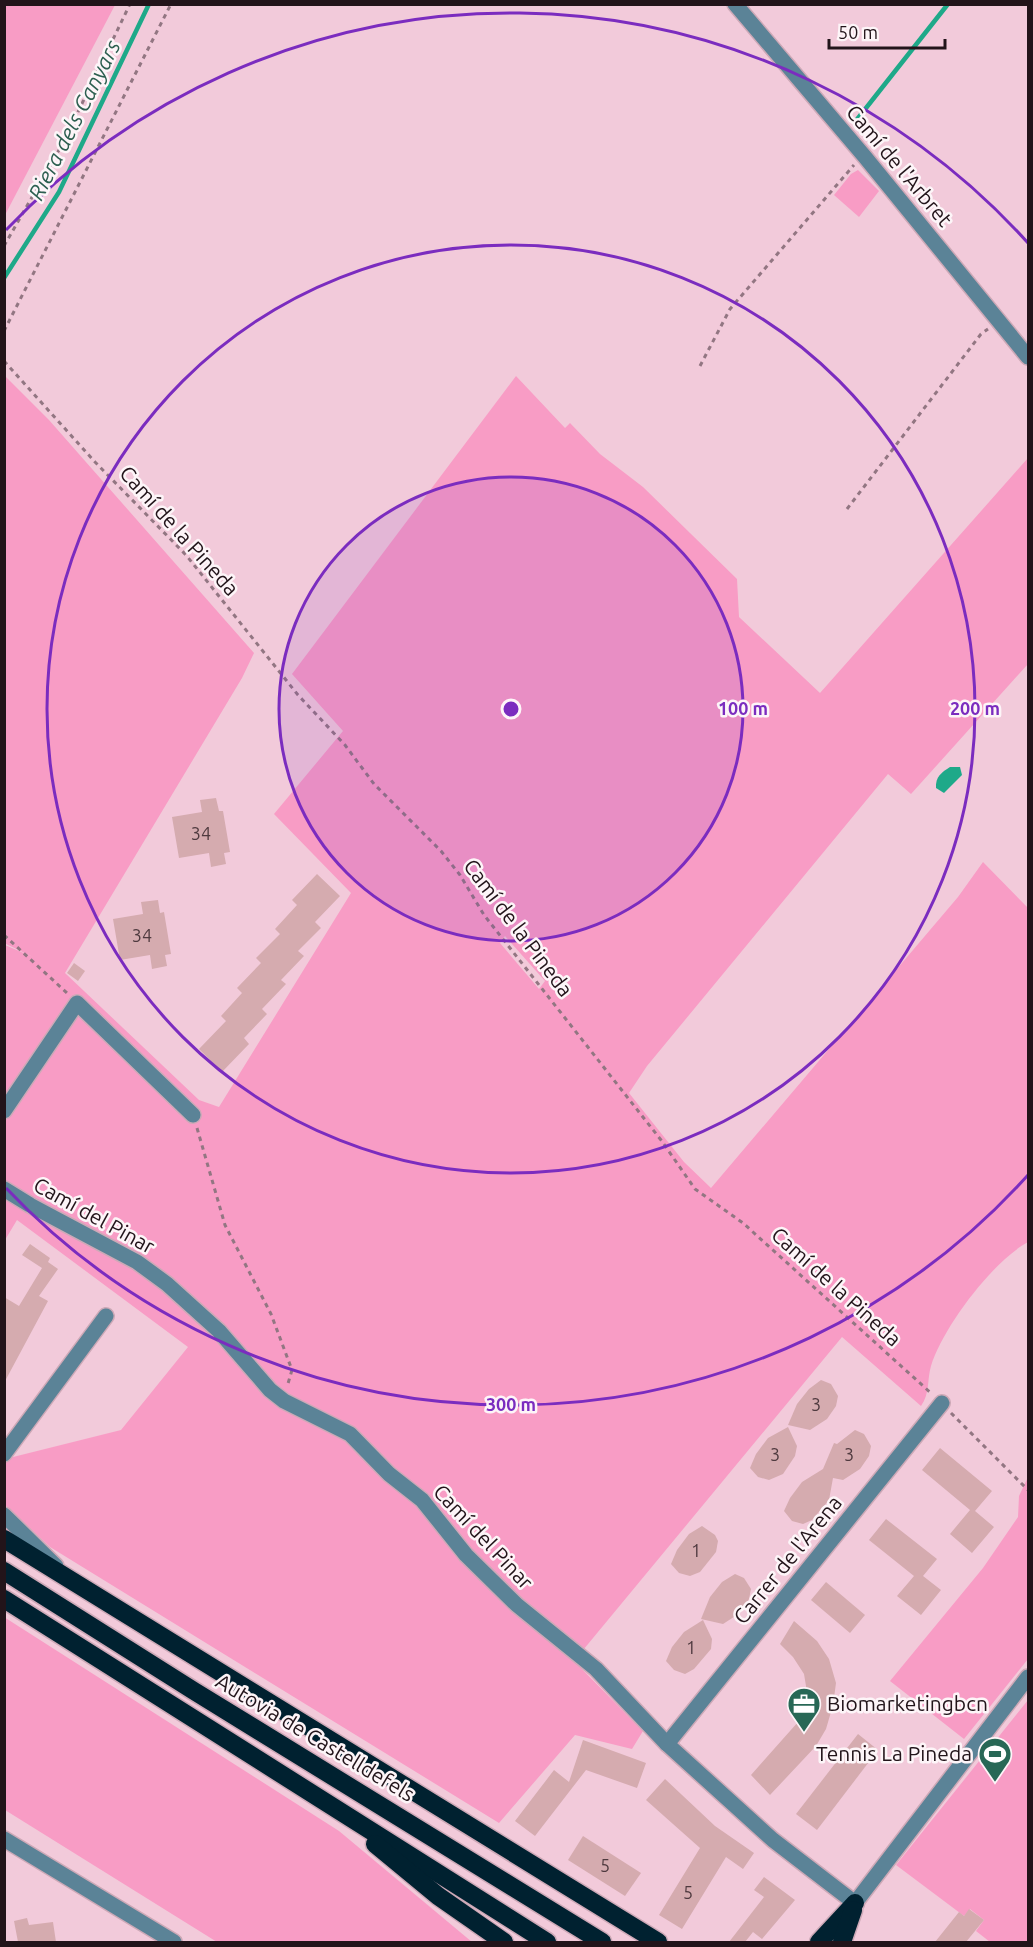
<svg xmlns="http://www.w3.org/2000/svg" width="1033" height="1947" font-family="Ubuntu,sans-serif">
	<rect width="100%" height="100%" fill="#f2cada"/>
	<!-- green -->
	<g fill="#f89cc5" fill-rule="evenodd">
		<path d="M5,4L115,5L5,215L4,5Z"/>
		<path d="M858,170L879,191L859,217L834,195L851,174Z"/>
		<path d="M5,376L49,420L254,653L242,678L65,973L199,1100L219,1107L351,893L274,814L343,731L292,674L516,376L565,428L570,423L600,454L643,487L737,579L739,617L820,693L1028,458V664L911,794L888,774L647,1066L629,1093L684,1162L711,1188L958,897L983,862L1028,908V1242C993,1261 943,1327 931,1366C927,1379 930,1394 921,1406L842,1337L574,1661L643,1731L632,1749L575,1735L499,1823L50,1547L5,1505V1459L121,1430L188,1347L17,1220L5,1240V945L33,957L4,943ZM505,936L545,981L539,989L500,943Z"/>
		<path d="M1028,1477V1659L964,1739L890,1681L983,1568L1018,1517L1019,1496Z"/>
		<path d="M4,1617L339,1831L472,1942H217L5,1810Z"/>
		<path d="M1028,1700V1942H990L976,1931L984,1920L970,1909L964,1916L896,1865Z"/>
	</g>
	<!-- water -->
	<path fill="#1ea989" d="M950,767H960L962,775L944,793L936,788C935,777 942,772 950,767Z"/>
	<g fill="none" stroke-linecap="round" stroke-linejoin="round">
		<!-- stream -->
		<g stroke="#1ea989" stroke-width="4.5">
			<path d="M855,122L948,4"/>
			<path d="M4,278L59,192L149,4"/>
		</g>
	</g>
	<!-- building -->
	<g fill="#d5abaf">
		<path d="M216,798L219,811H223L230,852L224,853L226,864L211,867L209,853L179,858L172,817L202,812L200,800Z"/>
		<path d="M317,874L340,896L315,922L321,928L298,951L304,956L281,980L286,984L262,1009L267,1014L244,1038L249,1044L222,1072L199,1049L226,1021L221,1016L242,993L237,988L261,963L256,958L280,934L275,929L297,905L292,900Z"/>
		<path d="M158,900L160,913L164,912L171,954L165,955L167,966L152,969L150,955L120,960L113,919L143,914L141,902Z"/>
		<path d="M74,963L85,971L78,981L67,973Z"/>
		<path d="M30,1244L50,1258L48,1262L58,1269L39,1296L48,1301L4,1383V1297L19,1306L42,1268L22,1255Z"/>
		<path d="M821,1380L831,1384L838,1396L836,1406L827,1419L810,1430L788,1425L797,1404L809,1389Z"/>
		<path d="M788,1427L797,1446L795,1456L783,1474L769,1480L758,1477L750,1468L756,1454L768,1438Z"/>
		<path d="M855,1430L864,1434L871,1446L869,1456L860,1469L843,1480L833,1478L829,1500L812,1520L803,1524L792,1521L784,1511L790,1498L802,1482L823,1469L834,1443L837,1444Z"/>
		<path d="M940,1448L992,1491L975,1511L994,1527L972,1553L950,1534L970,1510L922,1470Z"/>
		<path d="M886,1519L937,1559L923,1576L941,1590L921,1615L897,1596L914,1576L869,1540Z"/>
		<path d="M702,1526L715,1535L718,1541L716,1552L700,1572L690,1576L679,1573L671,1564L677,1550L689,1534Z"/>
		<path d="M735,1574L744,1578L751,1589L749,1599L740,1613L723,1624L701,1619L710,1597L722,1582Z"/>
		<path d="M826,1582L865,1615L850,1633L811,1600Z"/>
		<path d="M703,1620L712,1639L711,1649L694,1669L685,1674L674,1670L666,1661L672,1647L684,1632Z"/>
		<path d="M794,1621L817,1641L829,1659L836,1683L833,1705L826,1729L816,1746L770,1795L751,1775L798,1722L805,1707L807,1692L804,1674L793,1657L780,1644Z"/>
		<path d="M858,1734L878,1750L817,1830L796,1814Z"/>
		<path d="M583,1740L646,1763L637,1788L586,1770L535,1836L515,1821L554,1770L569,1782Z"/>
		<path d="M665,1779L715,1826L754,1853L743,1869L726,1857L682,1929L659,1915L700,1848L646,1800Z"/>
		<path d="M583,1836L641,1873L625,1896L568,1860Z"/>
		<path d="M764,1877L795,1900L762,1939L753,1932L745,1942H729L764,1897L754,1890Z"/>
		<path d="M969,1909L984,1920L966,1942H935L959,1912L964,1916Z"/>
		<path d="M27,1918L29,1925L53,1922L56,1942H18L14,1921Z"/>
	</g>
	<g fill="none" stroke-linecap="round" stroke-linejoin="round">
		<!-- minor casing -->
		<g stroke="#cda9b7" stroke-width="18">
			<g id="minor">
				<path d="M735,4L865,157L1028,357"/>
				<path d="M4,1111L77,1003L193,1115"/>
				<path d="M4,1189L30,1205L137,1262L167,1284L219,1331L270,1390L284,1401L350,1434L389,1474L422,1500L466,1555L517,1605L596,1669L667,1744L773,1840L855,1903L1028,1677"/>
				<path d="M4,1454L106,1316"/>
				<path d="M4,1515L56,1566"/>
				<path d="M667,1744L942,1403"/>
				<path d="M4,1839L174,1942"/>
			</g>
		</g>
		<!-- highway casing -->
		<g stroke="#cda9b7" stroke-width="21">
			<g id="highway">
				<path d="M4,1539L658,1942"/>
				<path d="M4,1571L194,1691L602,1942"/>
				<path d="M4,1599L547,1942"/>
				<path d="M375,1844L438,1896L504,1942"/>
				<path d="M819,1942L855,1903"/>
				<path d="M842,1942L853,1910"/>
			</g>
		</g>
		<!-- path -->
		<g stroke="#927682" stroke-width="3" stroke-dasharray="4.5 4.5" stroke-linecap="butt">
			<path d="M4,246L63,143L130,4"/>
			<path d="M4,331L171,4"/>
			<path d="M4,361L95,462L186,555L298,695L345,745L374,784L441,851L460,875L484,915L661,1140L695,1189L743,1223L932,1394"/>
			<path d="M700,366L730,309L854,165"/>
			<path d="M847,509L981,334L988,329"/>
			<path d="M4,935L67,993"/>
			<path d="M197,1128L225,1225L271,1314L292,1370L287,1387"/>
			<path d="M951,1413L1028,1490"/>
		</g>
		<!-- minor -->
		<use href="#minor" stroke="#5b8397" stroke-width="15"/>
		<!-- highway -->
		<use href="#highway" stroke="#002130" stroke-width="18"/>
	</g>
	<!-- distance rings -->
	<circle cx="511" cy="709" r="232" fill="#7b2cbf" fill-opacity=".12"/>
	<g fill="none" stroke="#7b2cbf" stroke-width="3">
		<circle cx="511" cy="709" r="232"/>
		<circle cx="511" cy="709" r="464"/>
		<path d="M1028 1175A696 696 0 0 1 6 1188M6 230A696 696 0 0 1 1028 243"/>
	</g>
	<!-- icons -->
	<defs>
		<g id="office-pin" transform="scale(1.725)"><path d="M0 17L-7.5 6A9.5 9.5 0 1 1 7.5 6Z" fill="#286856" stroke="#fdf5f8"/><path d="M-6-3h4V-5.5h4V-3h4V5H-6ZM-1-4.5V-3h2v-1.5ZM-6 0V1H6V0Z" fill="#fff"/></g>
		<g id="stadium-pin" transform="scale(1.725)"><path d="M0 17L-7.5 6A9.5 9.5 0 1 1 7.5 6Z" fill="#286856" stroke="#fdf5f8"/><path d="M0-5a6.5 5 0 1 0 0 10a6.5 5 0 1 0 0-10ZM-3.5-1.8h7v3.6h-7Z" fill="#fff"/></g>
	</defs>
	<g fill-rule="evenodd">
		<use href="#office-pin" x="804" y="1704"/>
		<use href="#stadium-pin" x="995" y="1754"/>
	</g>
	<g text-anchor="middle" stroke-width="5" stroke-linejoin="round" paint-order="stroke">
		<!-- number labels -->
		<g font-size="18" fill="#4f3a3f">
			<text x="201" y="840">34</text>
			<text x="142" y="942">34</text>
			<text x="816" y="1411">3</text>
			<text x="775" y="1461">3</text>
			<text x="849" y="1461">3</text>
			<text x="696" y="1557">1</text>
			<text x="691" y="1654">1</text>
			<text x="605" y="1872">5</text>
			<text x="688" y="1899">5</text>
		</g>
		<!-- street labels -->
		<g font-size="21" fill="#22141a" stroke="#fdf5f8">
			<text transform="translate(899 166) rotate(50)" y="7">Camí de l'Arbret</text>
			<text transform="translate(179 531) rotate(48)" y="7">Camí de la Pineda</text>
			<text transform="translate(518 928) rotate(53)" y="7">Camí de la Pineda</text>
			<text transform="translate(94 1216) rotate(29)" y="7">Camí del Pinar</text>
			<text transform="translate(836 1287) rotate(42)" y="7">Camí de la Pineda</text>
			<text transform="translate(483 1537) rotate(47)" y="7">Camí del Pinar</text>
			<text transform="translate(788 1560) rotate(-51)" y="7">Carrer de l'Arena</text>
			<text transform="translate(315 1738) rotate(31)" y="7">Autovia de Castelldefels</text>
		</g>
		<!-- poi labels -->
		<g font-size="21" fill="#22141a" stroke="#fdf5f8" text-anchor="start">
			<text x="827" y="1711">Biomarketingbcn</text>
			<text x="972" y="1761" text-anchor="end">Tennis La Pineda</text>
		</g>
		<!-- water labels -->
		<g font-size="22" font-style="italic" fill="#2d5f50" stroke="#fdf5f8">
			<text transform="translate(74 120) rotate(-63)" y="8">Riera dels Canyars</text>
		</g>
	</g>
	<circle cx="511" cy="709" r="9" fill="#7b2cbf" stroke="#fdf5f8" stroke-width="3"/>
	<g font-size="18" text-anchor="middle" font-weight="bold" fill="#7b2cbf" stroke="#fdf5f8" stroke-width="5" stroke-linejoin="round" paint-order="stroke">
		<text x="743" y="715">100 m</text>
		<text x="975" y="715">200 m</text>
		<text x="511" y="1411">300 m</text>
	</g>
	<!-- border -->
	<rect width="1033" height="1947" fill="none" stroke="#22141a" stroke-width="12"/>
	<!-- scale -->
	<path d="M829 39v9h116v-9" fill="none" stroke="#22141a" stroke-width="3"/>
	<text x="838" y="39" font-size="18" fill="#22141a" stroke="#fdf5f8" stroke-width="4.5" paint-order="stroke">50 m</text>
</svg>
